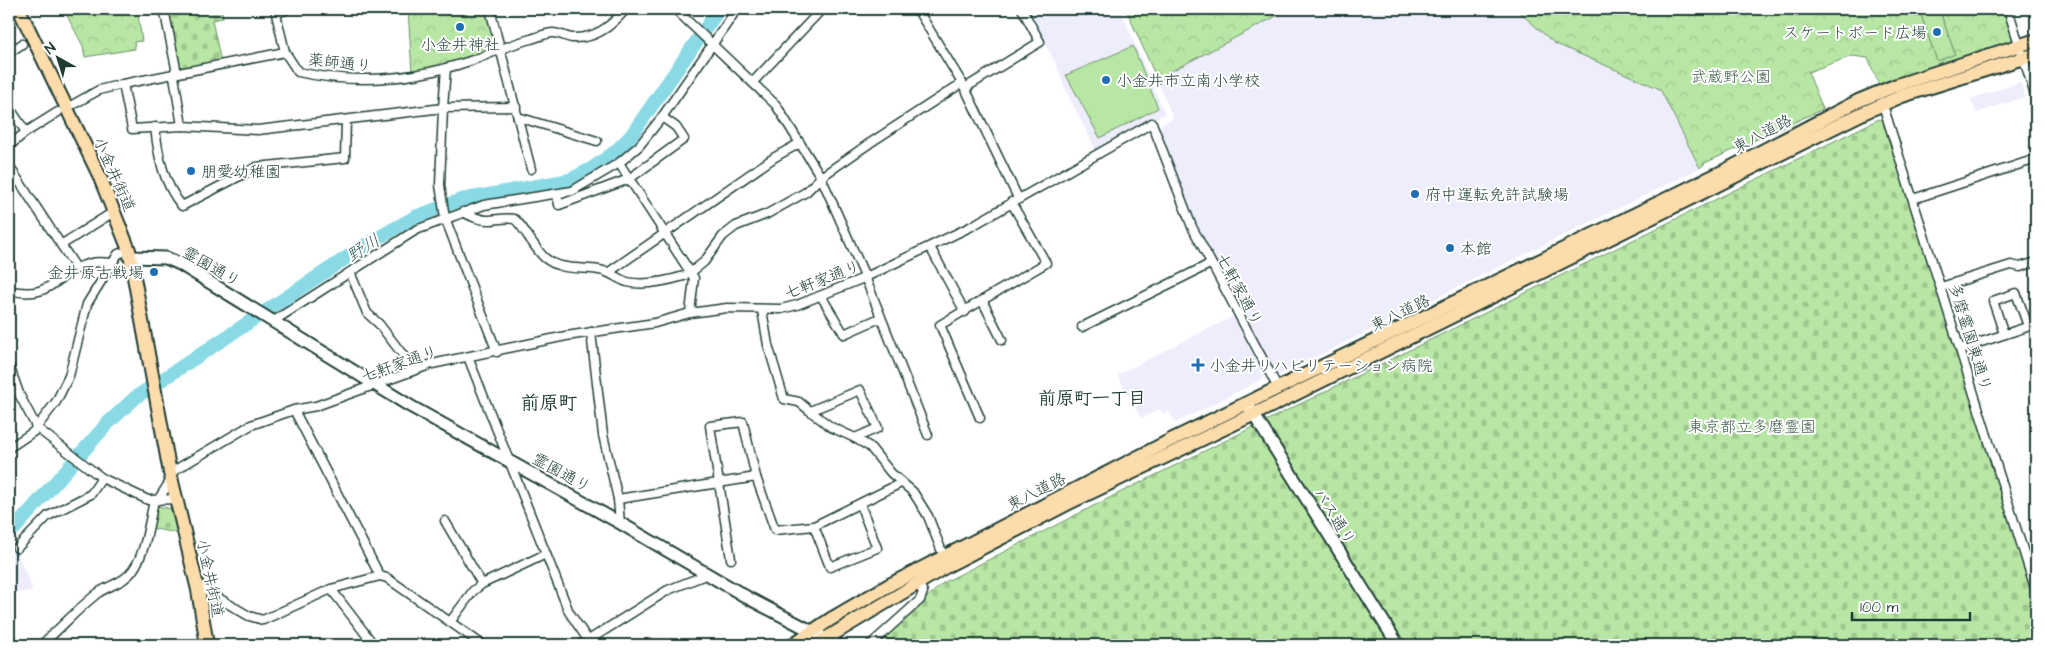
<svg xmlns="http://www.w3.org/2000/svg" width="2045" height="654" font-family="'Architects Daughter','Klee One',sans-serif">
	<defs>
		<pattern id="forest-crowns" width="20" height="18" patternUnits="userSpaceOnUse" patternTransform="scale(1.25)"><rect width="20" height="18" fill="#b8e6a4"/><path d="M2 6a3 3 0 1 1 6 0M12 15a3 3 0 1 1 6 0" fill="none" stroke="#9ec68e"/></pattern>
		<pattern id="cemetery-stones" width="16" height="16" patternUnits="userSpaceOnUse" patternTransform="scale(1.25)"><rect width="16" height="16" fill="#b8e6a4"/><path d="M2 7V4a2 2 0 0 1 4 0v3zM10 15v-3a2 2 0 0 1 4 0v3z" fill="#9ec68e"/></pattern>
	</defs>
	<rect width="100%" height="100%" fill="#fff"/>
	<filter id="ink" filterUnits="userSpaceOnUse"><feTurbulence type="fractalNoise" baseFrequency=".02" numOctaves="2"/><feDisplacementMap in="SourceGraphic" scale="10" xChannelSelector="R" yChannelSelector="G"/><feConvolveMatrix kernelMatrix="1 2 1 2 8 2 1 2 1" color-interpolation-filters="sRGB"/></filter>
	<g filter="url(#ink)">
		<!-- built -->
		<g fill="#eeedfc">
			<path d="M1025,9H1120L1165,114L1136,127L1096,150L1067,93L1055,62Z"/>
			<path d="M1277,9H1522L1560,43L1660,89L1700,168L1275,377L1194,225L1156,128L1173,118L1159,84L1176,57Z"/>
			<path d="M2020,82L2025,97L1976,113L1971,99Z"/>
			<path d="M1234,316L1265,378L1175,423L1169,411L1163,414L1160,409L1141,418L1117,375Z"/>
			<path d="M9,533L33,591L9,594Z"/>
		</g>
		<!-- forest -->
		<g fill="url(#forest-crowns)" stroke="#6c926c">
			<path d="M82,9H137L142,41L134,42L135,49L85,57L83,46L65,12Z"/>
			<path d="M408,9H488L498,47L472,58L412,73Z"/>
			<path d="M1126,9H1290L1166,74L1159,84Z"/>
			<path d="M1516,9H1919L1937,60L1955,54L1939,9H2006L2016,44L1880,88L1868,58L1852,56L1808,72L1823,109L1705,163L1700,168L1660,89L1554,43Z"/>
		</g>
		<!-- cemetery -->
		<g fill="url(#cemetery-stones)" stroke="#6c926c">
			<path d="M189,9H222L223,18L212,20L221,62L215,63L214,59L210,60L211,64L184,69L180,68L169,14Z"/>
			<path d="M1879,119L1885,122L2036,601V645H878L877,643L943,583L1113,496Z"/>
			<path d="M157,506L173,509L177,533L150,528Z"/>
		</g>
		<!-- pitch -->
		<g fill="#b8e6a4" stroke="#6c926c">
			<path d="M1919,9H1939L1955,54L1937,61Z"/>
			<path d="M1133,46L1158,108L1100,138L1066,75Z"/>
		</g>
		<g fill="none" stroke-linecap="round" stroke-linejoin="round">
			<!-- river -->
			<path stroke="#8adae6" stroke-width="14" d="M15,528L108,423L136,397L367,244L415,217L461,200L570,180L593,168L615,152L630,137L719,9"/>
			<!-- street casing -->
			<g stroke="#1f3d34" stroke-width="11">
				<g id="street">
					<path d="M164,9L176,68L174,76L182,126"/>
					<path d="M490,9L531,169"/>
					<path d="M675,9L776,105L821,177L863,272L928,435"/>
					<path d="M917,9L965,88L1018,198"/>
					<path d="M2008,9L2036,98"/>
					<path d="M285,52L276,14L287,9"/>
					<path d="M9,53L22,44"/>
					<path d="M446,68L443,108L440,185L445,218L497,352"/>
					<path d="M753,82L822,9"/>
					<path d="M123,84L132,129L182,126L258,130L443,108L516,107"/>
					<path d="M965,88L1040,42L1022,9"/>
					<path d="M1882,102L2036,591"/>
					<path d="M74,104L99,90L123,84L285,52L298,72C357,85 413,80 470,61C491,54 510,44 531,39C538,37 546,33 553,33C559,33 566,37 572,38C596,39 611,26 626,9"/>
					<path d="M9,107L26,132"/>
					<path d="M518,117L597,141"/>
					<path d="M155,127C158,155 163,183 182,206L257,167L345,158L346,120"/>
					<path d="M9,146L26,132L58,112"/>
					<path d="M619,163L694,278L690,313"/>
					<path d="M9,166L77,269"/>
					<path d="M557,195L559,205L629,179L684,139L676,127L662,117"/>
					<path d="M1913,199L2036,159"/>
					<path d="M463,212C471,216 478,220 488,220C496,220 506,217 514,219C521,222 535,250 545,258C561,271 580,267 599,270C610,271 617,279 627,282C644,286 667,281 684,276"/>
					<path d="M61,245L115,211"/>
					<path d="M930,247L965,312"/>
					<path d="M350,272L367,313L379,324L403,355L411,371"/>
					<path d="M609,272L775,157L800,143"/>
					<path d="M690,273L704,262L723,236L736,226L767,214L806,192L821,177L870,143L962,83"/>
					<path d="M1941,287L2011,265L2020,267L2036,262"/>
					<path d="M9,290C53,302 57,270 92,263C98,261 105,263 111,263"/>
					<path d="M821,296L844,334L880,318"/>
					<path d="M983,302L1002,340"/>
					<path d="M762,310L768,345L784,399L799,402L810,411L860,390L878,428L855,438L831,427L810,411"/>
					<path d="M272,322L416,230L484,205L572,191L619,163L639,146L662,117L737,9"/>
					<path d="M1082,327L1210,264"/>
					<path d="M591,332L603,435L618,499L620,523"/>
					<path d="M2004,334L1993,301L2016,293L2028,326"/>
					<path d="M1960,349L2036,324"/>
					<path d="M468,357L569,612L588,640"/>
					<path d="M9,365L20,396L37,428L102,478L148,500L177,499"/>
					<path d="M294,410L380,576"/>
					<path d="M980,418L940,325L1046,263L1011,202"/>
					<path d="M855,438L870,447L891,473L913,492L928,516L944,557"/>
					<path d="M9,448L33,432L56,402L69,376L87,304L118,254L129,250"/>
					<path d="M170,473L251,425L294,410L316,406L432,364L566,336L655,323L690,313L727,308L781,309L797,305L864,278L970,227L1152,123L1192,227L1278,388"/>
					<path d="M618,499L756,477L775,530L814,526L901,483"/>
					<path d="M158,500L169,483L173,482"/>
					<path d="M445,521L482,584"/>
					<path d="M814,526L830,567L877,548L860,504"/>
					<path d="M17,548L48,516L91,494L102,478"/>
					<path d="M731,559L710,426L743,422L756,477"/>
					<path d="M331,589L374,645"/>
					<path d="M198,590L203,589L249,616L263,620L331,589L380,576L387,578L483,645"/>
					<path d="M450,622L473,591L482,584L546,554"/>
					<path d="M41,645C61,628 77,609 98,593C110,585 125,582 133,570C146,552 149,522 154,501"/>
					<path d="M581,645L668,590L708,574"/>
					<path d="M870,645L920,600L923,592L918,583"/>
				</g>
			</g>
			<!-- secondary casing -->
			<g stroke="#1f3d34" stroke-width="15">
				<g id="secondary">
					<path d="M131,257L166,258L180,264L410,406L620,523L750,599L838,645"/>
					<path d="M1249,407L1398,645"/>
				</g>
			</g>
			<!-- primary casing -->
			<g stroke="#1f3d34" stroke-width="16">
				<g id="primary">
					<path d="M19,9L99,175L129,250L170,473L198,590L207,645"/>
					<path d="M792,645L831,619L891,584L1171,440L1722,172L1858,101L1897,85L2036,40"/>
					<path d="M815,645L947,566L1073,501L1273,405L1863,113L1902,96L2036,54"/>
				</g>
			</g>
			<!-- street -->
			<use href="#street" stroke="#fff" stroke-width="8"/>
			<!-- secondary -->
			<use href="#secondary" stroke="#fff" stroke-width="11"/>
			<!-- primary -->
			<use href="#primary" stroke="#fddcac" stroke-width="12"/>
		</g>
	</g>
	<!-- markers -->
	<g fill="#1f6fb2" stroke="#fff" stroke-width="2">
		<circle cx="460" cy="27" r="5"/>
		<circle cx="1937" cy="32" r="5"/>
		<circle cx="1106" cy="80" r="5"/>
		<circle cx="191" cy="171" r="5"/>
		<circle cx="1415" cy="194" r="5"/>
		<circle cx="1450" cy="248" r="5"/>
		<circle cx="154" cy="272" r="5"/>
		<path d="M1195.5 357.5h5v5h5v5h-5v5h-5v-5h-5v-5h5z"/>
	</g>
	<g text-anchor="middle" stroke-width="4" stroke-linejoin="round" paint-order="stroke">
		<!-- poi labels -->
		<g font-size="16" fill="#1f3d34" stroke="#fff" text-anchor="start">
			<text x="1927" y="38" text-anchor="end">スケートボード広場</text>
			<text x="460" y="50" text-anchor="middle">小金井神社</text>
			<text x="1116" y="86">小金井市立南小学校</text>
			<text x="201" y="177">朋愛幼稚園</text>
			<text x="1425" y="200">府中運転免許試験場</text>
			<text x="1460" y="254">本館</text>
			<text x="144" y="278" text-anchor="end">金井原古戦場</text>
			<text x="1209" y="371">小金井リハビリテーション病院</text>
		</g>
		<!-- street labels -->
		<g font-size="16" fill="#1f3d34" stroke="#fff">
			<text transform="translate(340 62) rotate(6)" y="6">薬師通り</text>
			<text transform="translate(1762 133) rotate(-28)" y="6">東八道路</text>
			<text transform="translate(115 174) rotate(66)" y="6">小金井街道</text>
			<text transform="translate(212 266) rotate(30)" y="6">霊園通り</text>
			<text transform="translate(822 279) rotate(-21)" y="6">七軒家通り</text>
			<text transform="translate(1240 289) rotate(62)" y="6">七軒家通り</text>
			<text transform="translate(1400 312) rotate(-26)" y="6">東八道路</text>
			<text transform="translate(1971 337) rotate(73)" y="6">多磨霊園東通り</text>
			<text transform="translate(399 363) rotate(-19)" y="6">七軒家通り</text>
			<text transform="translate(562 472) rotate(29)" y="6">霊園通り</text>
			<text transform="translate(1036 491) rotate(-27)" y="6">東八道路</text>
			<text transform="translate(1335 516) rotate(58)" y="6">バス通り</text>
			<text transform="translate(211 578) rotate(78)" y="6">小金井街道</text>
		</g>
		<!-- park labels -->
		<g font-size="16" fill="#3e5f4a" stroke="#fff">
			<text x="1731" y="82">武蔵野公園</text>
			<text x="1752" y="432">東京都立多磨霊園</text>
		</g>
		<!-- water labels -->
		<g font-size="18" font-style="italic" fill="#3a6460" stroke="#fff">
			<text transform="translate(363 248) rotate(-32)" y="6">野川</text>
		</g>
		<!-- neighbourhood labels -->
		<g font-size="18" font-weight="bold" fill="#1f3d34" stroke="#fff">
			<text x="1092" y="404">前原町一丁目</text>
		</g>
		<!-- quarter labels -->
		<g font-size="19" font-weight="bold" fill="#1f3d34" stroke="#fff">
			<text x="549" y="409">前原町</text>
		</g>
	</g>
	<!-- margin -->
	<rect width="2045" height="654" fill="none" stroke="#fff" stroke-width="30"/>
	<rect x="15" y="15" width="2015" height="624" fill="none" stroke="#1f3d34" stroke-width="2" filter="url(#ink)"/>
	<!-- north arrow -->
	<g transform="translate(58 58) rotate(321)" stroke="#ffffff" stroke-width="4" paint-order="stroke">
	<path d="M0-4L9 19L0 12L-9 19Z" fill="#1f3d34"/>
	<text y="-8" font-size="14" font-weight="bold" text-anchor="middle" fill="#1f3d34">N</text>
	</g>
	<!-- scale -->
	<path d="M1852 612v8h118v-8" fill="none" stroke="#1f3d34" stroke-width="2.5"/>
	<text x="1860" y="612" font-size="15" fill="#1f3d34" stroke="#ffffff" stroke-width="4" paint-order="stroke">100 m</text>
</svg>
